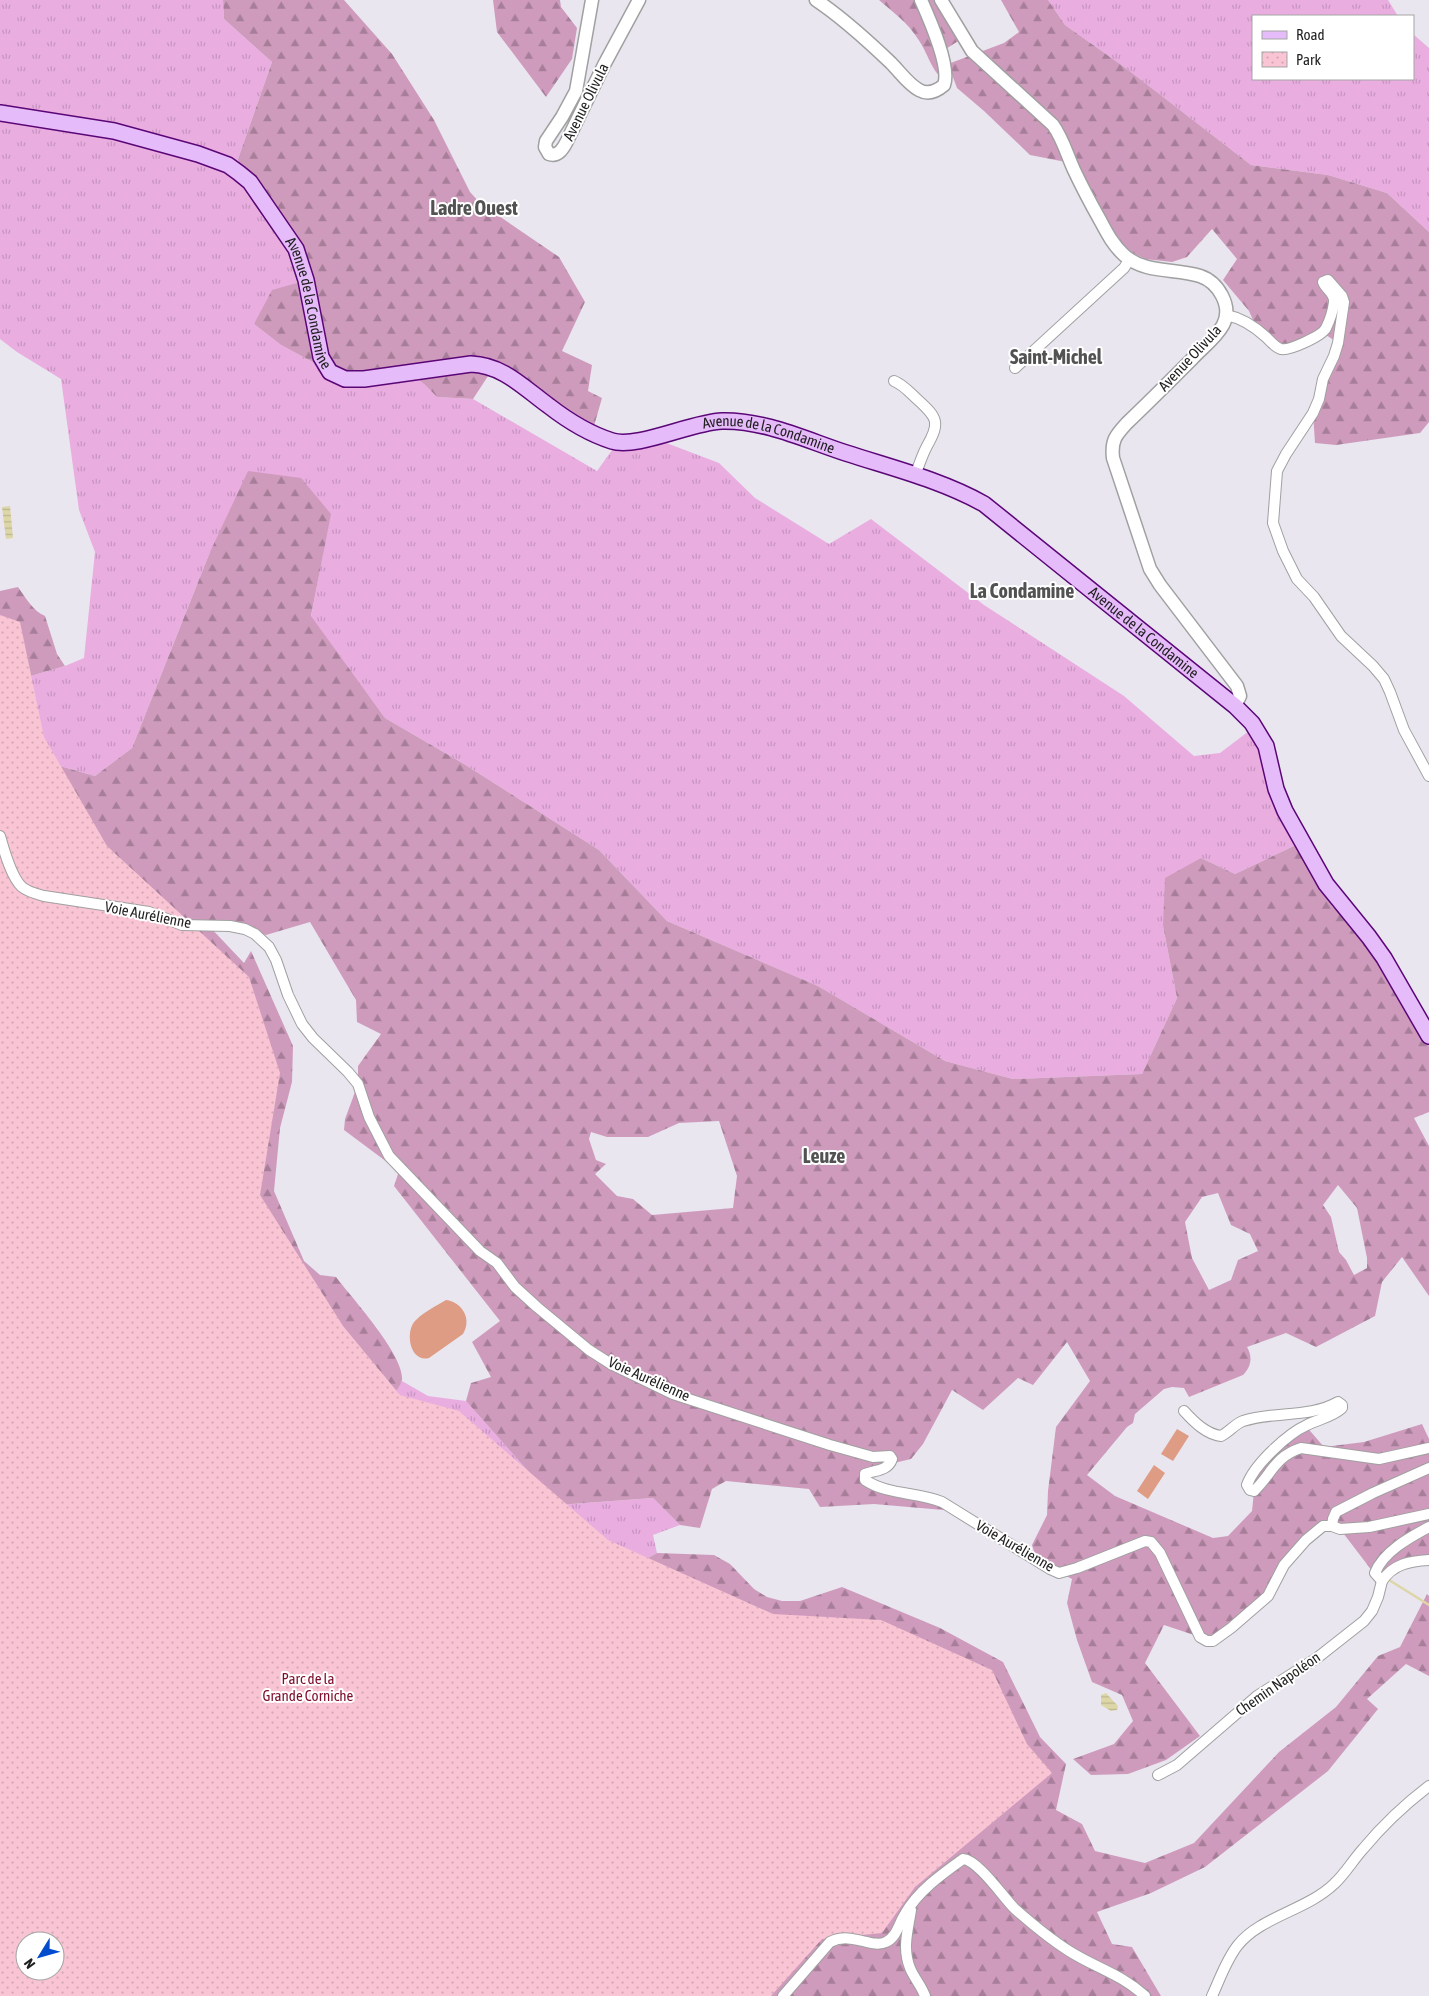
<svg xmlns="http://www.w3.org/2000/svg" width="1429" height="1996" font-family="'Asap Condensed',sans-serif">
	<defs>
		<pattern id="grass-tufts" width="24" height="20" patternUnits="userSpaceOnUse" patternTransform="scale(1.25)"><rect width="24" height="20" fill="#e9ade0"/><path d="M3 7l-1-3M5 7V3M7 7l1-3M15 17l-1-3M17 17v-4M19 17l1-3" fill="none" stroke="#c794c0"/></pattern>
		<pattern id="forest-firs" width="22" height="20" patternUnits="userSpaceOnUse" patternTransform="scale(1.25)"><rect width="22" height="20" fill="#cf9bbd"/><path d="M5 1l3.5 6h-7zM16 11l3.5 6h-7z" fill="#a77e99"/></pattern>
		<pattern id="park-dots" width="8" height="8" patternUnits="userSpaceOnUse" patternTransform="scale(1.25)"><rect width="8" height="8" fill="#f9c4d3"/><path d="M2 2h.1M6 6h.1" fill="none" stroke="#d5a8b5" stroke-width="1.8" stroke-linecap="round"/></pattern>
		<pattern id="water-rules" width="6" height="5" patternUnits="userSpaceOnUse" patternTransform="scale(1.25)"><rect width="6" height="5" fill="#ddd6a7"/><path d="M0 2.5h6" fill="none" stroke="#bdb78f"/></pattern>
	</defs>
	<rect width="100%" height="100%" fill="#e9e6f0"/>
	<!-- grass -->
	<g fill="url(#grass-tufts)">
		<path d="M0,0H223L224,19L272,62L238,159L241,185L287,251L297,283L254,324L281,345L318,365L418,378L437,397L473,399L597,471L615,446L664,439L669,444L719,463L755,498L829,544L871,519L984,605L1124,696L1194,756L1220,753L1249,731L1259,751L1270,789L1296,845L1235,874L1201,858L1163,926L1177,998L1142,1074L1013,1079L945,1061L818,986L667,921L599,850L464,764L385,718L311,617L323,553L210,552L132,748L95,776L53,764L0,685L65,666L84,658L95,552L79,510L61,379L17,352L0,339Z"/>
		<path d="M1048,0H1388L1398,16H1253V79H1413V34L1429,48V232L1387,193L1328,175L1251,165L1127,69L1065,25Z"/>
		<path d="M402,1381L428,1396L466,1401L558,1505L653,1498L680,1525L653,1535L657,1553L552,1610L390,1399Z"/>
	</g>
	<!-- forest -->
	<g fill="url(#forest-firs)" fill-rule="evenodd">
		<path d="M223,0H344L392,54L434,120L470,192L480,203L559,257L585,302L562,351L592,365L588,391L602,398L594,426L553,402L490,373L473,399L437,397L418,378L361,387H342L327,379L318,365L281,345L254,324L272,290L297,283L287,251L241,185L238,159L272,62L224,19Z"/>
		<path d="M493,0H560L561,7L577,28L572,59L546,97L497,32Z"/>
		<path d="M879,0H941L963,38L941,52L945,81C931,71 928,53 918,39C908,23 893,12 879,0Z"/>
		<path d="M1001,0H1048L1065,25L1127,69L1251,165L1328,175L1387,193L1429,232V422L1420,433L1336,445L1315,443L1313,413L1338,343L1326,335L1289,350L1257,329L1249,311L1223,280L1237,259L1212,229L1187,257L1172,262L1145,259L1133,253L1120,243L1110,227L1076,164L1030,155L984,111L957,88L948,64L1004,43L1019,32Z"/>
		<path d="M248,471L301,478L331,514L311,616L385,718L464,764L599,850L667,921L818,986L945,1061L1013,1079L1142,1074L1177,998L1163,926L1165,878L1201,858L1235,874L1296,845L1332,906L1354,928L1370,949L1429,1046V1112L1414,1118L1429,1146V1296L1402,1257L1382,1282L1375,1316L1316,1347L1286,1333L1247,1347C1253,1357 1251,1367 1243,1375L1189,1397L1184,1388L1172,1387L1164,1389L1135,1414L1133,1423L1127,1427L1087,1475L1115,1496L1213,1538L1228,1536L1252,1511L1254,1491L1249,1479L1305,1425L1324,1447L1364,1442L1422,1424L1429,1439V1560L1376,1576L1340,1529L1332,1526L1306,1540L1268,1596L1210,1644L1200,1637L1164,1625L1145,1663L1200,1736L1166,1760L1128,1774L1091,1775L1073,1759L1114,1744L1133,1721L1122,1695L1092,1682L1077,1640L1067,1603L1072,1579L1037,1561L1032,1545L1047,1515L1048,1491L1056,1427L1090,1381L1067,1342L1033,1385L1018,1378L983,1410L952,1390L923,1444L911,1459L890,1464L864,1476L955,1511L874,1504L820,1507L809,1489L726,1481L712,1489L700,1528L680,1525L653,1498L558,1505L466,1401L471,1383L491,1377L472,1342L500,1321L394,1186L399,1171L344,1130L345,1119L358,1084V1066L381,1034L357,1022L356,1000L310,922L266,935L232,927L208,925L244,963L251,951L293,1046L292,1082L280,1128L274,1191L304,1261L320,1275L336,1277C352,1298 405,1356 402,1380C401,1386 393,1394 390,1400L552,1610L657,1553L714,1555L730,1564L754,1589L767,1597L782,1601H800L842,1587L940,1628L1003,1662L1040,1737L1066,1764L1056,1810L1082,1824L1095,1851L1145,1863L1194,1843L1279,1752L1336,1707L1378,1656L1400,1647L1427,1594L1429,1596V1676L1406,1664L1367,1699L1378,1709L1328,1771L1205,1867L1151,1893L1097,1912L1112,1944L1132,1947L1161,1996H0L53,764L95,776L132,748L210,552ZM719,1121L737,1176L733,1208L652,1215L633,1199L617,1196L595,1174L606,1164L596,1160L589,1139L591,1132L607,1137H648L679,1123ZM1338,1185L1357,1208L1367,1258V1268L1354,1275L1346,1260L1339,1252L1331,1217L1323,1205ZM1218,1193L1231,1225L1250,1234L1258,1251L1238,1260L1231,1280L1209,1290L1192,1258L1185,1222L1202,1197ZM25,1941H55V1971H25Z"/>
		<path d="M18,587C26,598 33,611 45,616L57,654L65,666L0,685V591Z"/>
	</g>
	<!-- park -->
	<path fill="url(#park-dots)" fill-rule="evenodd" d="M0,615L20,622L44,737L107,846L249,977L280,1073L260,1195L343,1326L400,1395L459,1411L608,1540L773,1614L881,1620L992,1670L1027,1744L1052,1773L915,1887L882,1933L822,1939L771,1996H0ZM25,1941H55V1971H25Z"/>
	<!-- pitch -->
	<g fill="#de9c85">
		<path d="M446,1300C463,1302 472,1320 463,1334L429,1358C410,1363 404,1331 416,1320C424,1312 436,1306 446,1300Z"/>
		<path d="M1177,1429L1189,1436L1173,1461L1161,1454Z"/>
		<path d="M1154,1465L1165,1473L1148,1499L1137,1491Z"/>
	</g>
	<!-- water -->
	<g fill="url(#water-rules)">
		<path d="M10,506L13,538L6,539L2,507Z"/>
		<path d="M1106,1693L1118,1706L1117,1710L1111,1711L1101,1705V1695Z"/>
	</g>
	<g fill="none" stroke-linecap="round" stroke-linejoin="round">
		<!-- stream -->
		<path stroke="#ddd6a7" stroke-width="2.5" d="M1389,1580L1429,1605"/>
		<!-- minor casing -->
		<g stroke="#a0a0a0" stroke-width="12">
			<g id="minor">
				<path d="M1226,315C1242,318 1254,326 1266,337C1270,341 1276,348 1281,349C1289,351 1322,336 1326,328C1329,322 1333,310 1334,302C1335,293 1326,290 1323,282L1328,280L1342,296L1344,302L1338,343L1334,356L1323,379L1319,399L1313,413L1286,454L1277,471L1273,523L1283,551L1297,579L1314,597L1341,636L1373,666L1384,679L1390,692L1404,730L1429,776"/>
				<path d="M1015,368L1124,268L1129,260"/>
				<path d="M894,381C904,385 910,393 918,400C938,418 940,423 927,446C922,455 919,466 915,475"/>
				<path d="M0,836C4,850 11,877 22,887C28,892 37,894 44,896L149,912L182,925L230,926L245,929L255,934L269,947L276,960L288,995L302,1024L313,1038L348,1072L358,1084L369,1117L389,1156L480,1251L497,1263L515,1287L537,1307L589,1350L611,1364L673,1394L830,1445L873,1457L890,1456L892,1459C888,1471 875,1470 865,1474V1480C887,1495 917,1492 942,1502L1050,1569L1059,1573L1077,1568L1145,1541L1151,1542L1160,1553L1200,1637L1207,1641H1213L1231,1628L1268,1596L1284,1565L1306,1540L1323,1526H1332L1340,1529L1369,1527L1429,1514"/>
				<path d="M1184,1411C1194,1422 1206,1434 1221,1436C1229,1432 1235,1424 1243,1421C1274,1411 1310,1418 1338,1402L1342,1405V1408C1332,1417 1319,1419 1307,1425C1287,1434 1254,1465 1247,1485L1250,1490L1254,1491C1272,1474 1274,1457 1301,1448L1379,1459L1429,1448"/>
				<path d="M1332,1526L1333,1519L1336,1512L1373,1493L1429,1468"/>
				<path d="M1429,1527C1410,1537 1383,1552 1375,1573L1382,1581C1393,1564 1410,1561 1429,1560"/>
				<path d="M1158,1775L1177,1765L1257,1696L1317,1658L1364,1621L1372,1611L1378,1597L1382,1581"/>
				<path d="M911,1910C908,1930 902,1948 910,1968C914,1978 921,1985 925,1996"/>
				<path d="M783,1996L830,1942C852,1931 871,1949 886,1942C897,1937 899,1923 905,1914C918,1891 942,1874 963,1859C978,1860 1003,1897 1015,1909C1032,1924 1050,1939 1069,1951C1096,1968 1121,1974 1145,1996"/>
				<path d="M1212,1996C1220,1979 1226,1960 1238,1945C1260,1917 1307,1910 1334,1884C1345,1874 1353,1860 1363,1849C1383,1825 1404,1805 1429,1786"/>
			</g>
		</g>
		<!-- tertiary casing -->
		<g stroke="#a0a0a0" stroke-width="15">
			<g id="tertiary">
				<path d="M592,0L576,91L562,117L546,141L545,147L549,154C558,157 563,149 567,141L605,63L639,0"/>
				<path d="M816,0C843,18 868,41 891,63C900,72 908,84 919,90C928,95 937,91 944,85C951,67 929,18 921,0"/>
				<path d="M941,0L972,51L1053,125C1063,139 1067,155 1074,170C1082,187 1091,204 1100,220C1107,233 1113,245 1124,255C1145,274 1175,268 1200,276C1218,282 1233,306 1223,325C1216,338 1202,348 1192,359C1171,380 1149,402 1127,423C1116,435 1111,440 1113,458L1150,569L1160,585L1237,686L1240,696L1235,706"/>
			</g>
		</g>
		<!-- secondary casing -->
		<g stroke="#5b0677" stroke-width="18">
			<g id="secondary">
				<path id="s1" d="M0,113L114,131L198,154L228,165L239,173L250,182L296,249L306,280L321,357L330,372L345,379H364L471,364C503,365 524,388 549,406C567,420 590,434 612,441C637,449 692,422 722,421C765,420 806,440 846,453C892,468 941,480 984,504L1235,706L1252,723L1266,746L1276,789L1285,811L1326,884L1369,937L1384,958L1429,1036"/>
			</g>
		</g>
		<!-- minor -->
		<use href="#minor" stroke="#fff" stroke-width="10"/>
		<!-- tertiary -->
		<use href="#tertiary" stroke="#fff" stroke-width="12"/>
		<!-- secondary -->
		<use href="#secondary" stroke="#e6bbf9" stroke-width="15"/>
	</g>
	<g text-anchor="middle" stroke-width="4" stroke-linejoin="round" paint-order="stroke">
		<!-- street labels -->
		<g font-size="15" fill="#1f1f1f" stroke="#fff">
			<text transform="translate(586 102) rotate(-64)" y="5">Avenue Olivula</text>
			<text dy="5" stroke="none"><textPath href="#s1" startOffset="399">Avenue de la Condamine</textPath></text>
			<text transform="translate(1190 358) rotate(-47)" y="5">Avenue Olivula</text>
			<text dy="5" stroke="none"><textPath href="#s1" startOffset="939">Avenue de la Condamine</textPath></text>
			<text dy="5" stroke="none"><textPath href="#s1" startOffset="1372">Avenue de la Condamine</textPath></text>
			<text transform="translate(148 915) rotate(11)" y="5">Voie Aurélienne</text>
			<text transform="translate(649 1379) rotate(24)" y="5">Voie Aurélienne</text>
			<text transform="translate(1015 1546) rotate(30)" y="5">Voie Aurélienne</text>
			<text transform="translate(1278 1684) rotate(-35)" y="5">Chemin Napoléon</text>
		</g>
		<!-- park labels -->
		<g font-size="15" fill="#7e0d2c" stroke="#fff">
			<text x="308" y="1684">Parc de la<tspan x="308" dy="17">Grande Corniche</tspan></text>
		</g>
		<!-- district labels -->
		<g font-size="20" font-weight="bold" fill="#525252" stroke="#fff">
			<text x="474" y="215">Ladre Ouest</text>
			<text x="1056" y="364">Saint-Michel</text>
			<text x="1022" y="598">La Condamine</text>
			<text x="824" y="1163">Leuze</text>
		</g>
	</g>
	<!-- legend -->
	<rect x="1252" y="15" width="162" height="65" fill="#ffffff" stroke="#a5a5a5"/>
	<rect x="1262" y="31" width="25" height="8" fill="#e6bbf9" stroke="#a5a5a5"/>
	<text x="1296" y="40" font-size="15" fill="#1f1f1f">Road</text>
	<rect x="1262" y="52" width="25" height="15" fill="url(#park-dots)" stroke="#a5a5a5"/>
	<text x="1296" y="65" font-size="15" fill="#1f1f1f">Park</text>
	<!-- north arrow -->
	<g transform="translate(40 1956) rotate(233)"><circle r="24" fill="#ffffff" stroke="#a5a5a5"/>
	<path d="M0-4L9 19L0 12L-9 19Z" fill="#024bcd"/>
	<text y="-8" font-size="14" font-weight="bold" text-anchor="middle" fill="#1f1f1f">N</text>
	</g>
</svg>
